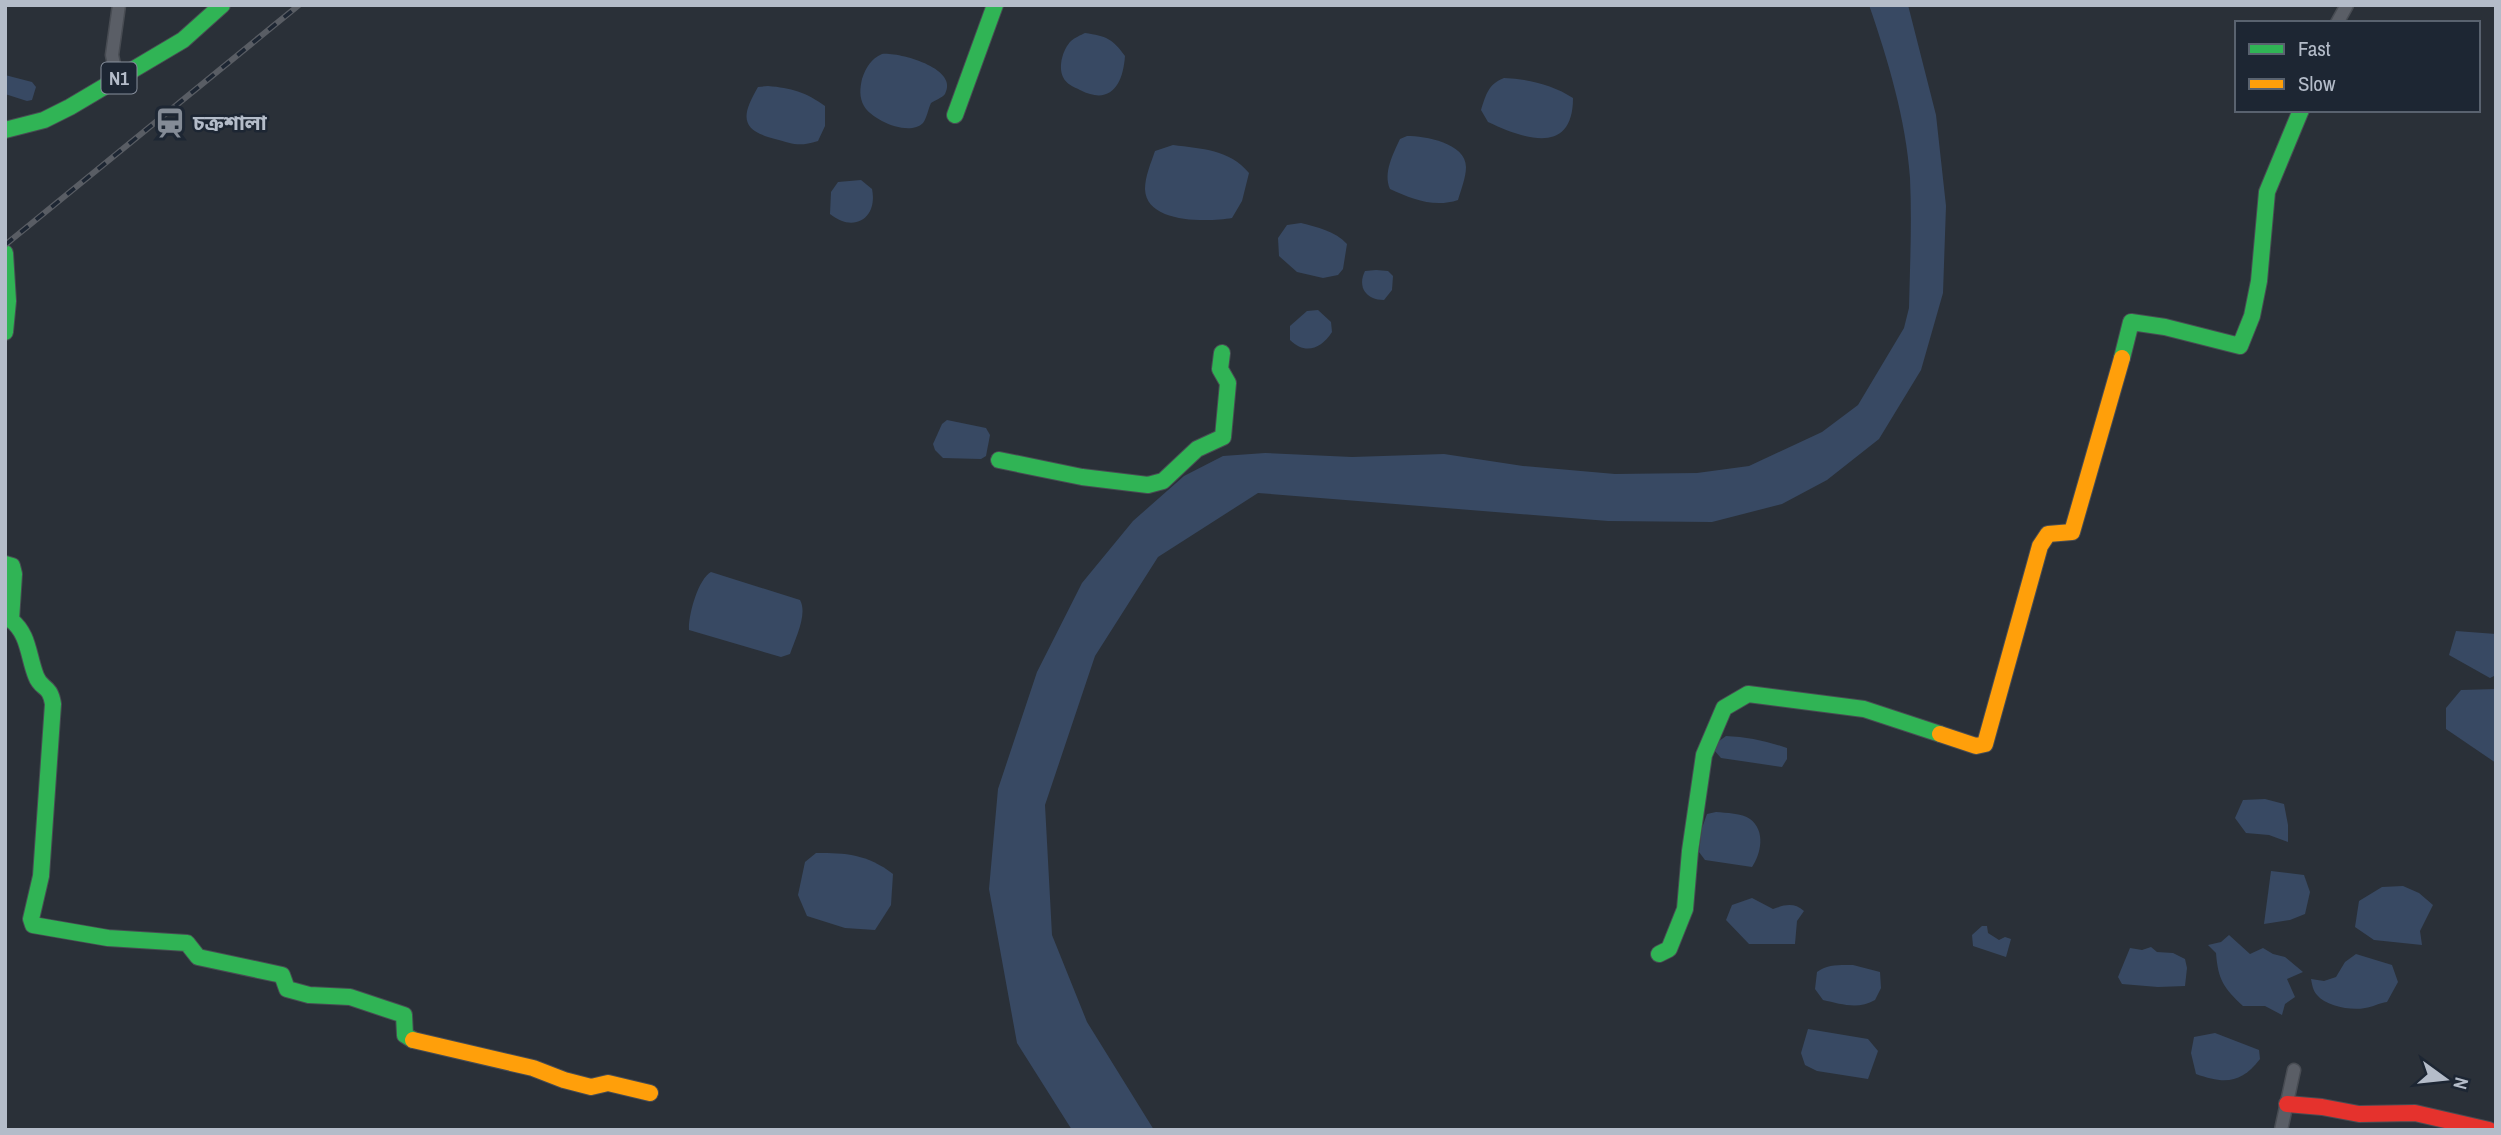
<svg xmlns="http://www.w3.org/2000/svg" width="2501" height="1135" font-family="'Archivo Narrow','Noto Sans Bengali',sans-serif">
	<rect width="100%" height="100%" fill="#2a3038"/>
	<!-- water -->
	<g fill="#384963">
		<path d="M1869,5H1908L1936,115L1946,206L1943,293L1921,370L1879,439L1827,480L1782,504L1712,522L1608,521L1258,493L1158,557L1095,656L1045,805L1052,935L1087,1022L1154,1130H1072L1017,1043L989,889L998,789L1037,672L1082,583L1133,521L1184,476L1223,456L1265,453L1352,457L1444,454L1523,466L1615,474L1697,473L1749,466L1822,432L1858,405L1904,328L1909,308C1910,265 1912,222 1910,178C1906,120 1888,60 1869,5Z"/>
		<path d="M1085,33C1106,36 1113,39 1125,56C1123,84 1111,106 1080,90C1074,87 1066,84 1063,77C1058,66 1063,49 1071,41C1074,38 1081,35 1085,33Z"/>
		<path d="M882,54C898,52 960,68 945,94C942,98 935,100 931,103C928,109 927,118 923,123C909,137 872,120 864,106C859,97 860,88 862,79C866,67 871,59 882,54Z"/>
		<path d="M5,75L32,82L36,87L32,100L27,101L5,94Z"/>
		<path d="M1504,78C1528,79 1553,85 1573,98C1573,156 1524,139 1488,122L1481,110C1486,95 1488,84 1504,78Z"/>
		<path d="M768,86C791,88 806,92 825,106V126L818,141C799,147 793,144 775,139C740,130 741,116 758,87Z"/>
		<path d="M1407,136C1425,136 1466,143 1466,167C1466,177 1461,190 1458,200C1434,208 1412,199 1390,189C1383,173 1393,154 1400,139Z"/>
		<path d="M1173,145C1202,149 1229,149 1249,173L1242,201L1232,218C1208,222 1146,224 1145,189C1145,176 1151,163 1155,151Z"/>
		<path d="M861,180L872,189C878,219 853,233 830,214L831,192L838,182Z"/>
		<path d="M1301,223C1317,227 1335,231 1347,244L1343,269L1338,275L1323,278L1297,272L1279,256L1278,238L1287,225Z"/>
		<path d="M1376,270L1388,271L1393,276L1392,290L1384,300C1366,300 1357,287 1365,271Z"/>
		<path d="M1318,310L1331,322L1332,332C1321,349 1305,355 1290,340V326L1307,311Z"/>
		<path d="M947,420L986,428L990,435L986,456L981,459L943,458L935,450L933,444L942,424Z"/>
		<path d="M711,572L800,600C808,614 795,639 790,654L781,657L689,630C688,616 698,579 711,572Z"/>
		<path d="M2456,631L2496,634V675L2490,678L2449,655Z"/>
		<path d="M2496,689V763L2446,729V708L2461,690Z"/>
		<path d="M1726,736C1747,737 1767,741 1787,748V759L1782,767L1721,758L1714,750L1715,744Z"/>
		<path d="M2265,799L2284,804L2288,825V842L2269,835L2246,833L2235,818L2243,800Z"/>
		<path d="M1716,812C1726,813 1742,813 1750,819C1766,831 1761,854 1752,867L1705,860L1699,852L1702,828L1707,814Z"/>
		<path d="M816,853C846,853 867,854 893,874L891,905L875,930L845,928L807,916L798,895L805,862Z"/>
		<path d="M2271,871L2304,875L2310,892L2305,914L2290,920L2264,924Z"/>
		<path d="M2403,886L2419,893L2433,905L2420,931L2422,945L2374,940L2355,927L2359,901L2382,887Z"/>
		<path d="M1752,898L1773,909C1784,905 1794,902 1804,911L1797,921L1795,944H1749L1726,920L1732,905Z"/>
		<path d="M1982,926H1987L1988,933L1999,940L2005,937L2011,939L2006,957L1973,946L1972,935Z"/>
		<path d="M2229,935L2250,954L2263,948L2273,954L2285,957L2303,972L2287,979L2295,997L2285,1004L2282,1015L2265,1006H2243C2224,988 2218,980 2216,953L2208,945L2221,942Z"/>
		<path d="M2151,947L2157,952L2173,953L2185,959L2187,968L2185,986L2158,987L2122,984L2118,977L2130,948L2142,950Z"/>
		<path d="M2356,954L2392,965L2398,982L2387,1002C2379,1003 2373,1007 2365,1008C2351,1011 2326,1006 2317,995C2313,991 2312,984 2311,979L2324,981L2336,977L2345,962Z"/>
		<path d="M1853,965L1880,972L1881,988L1875,1000C1858,1010 1841,1004 1823,1000L1815,989L1817,972C1827,964 1841,965 1853,965Z"/>
		<path d="M1808,1029L1868,1039L1878,1051L1868,1079L1817,1071L1805,1065L1801,1053Z"/>
		<path d="M2215,1033L2259,1050L2260,1059C2241,1084 2224,1084 2196,1074L2191,1053L2194,1037Z"/>
	</g>
	<g fill="none" stroke-linecap="round" stroke-linejoin="round">
		<!-- street casing -->
		<g stroke="#484c53" stroke-width="15">
			<g id="street">
				<path d="M2337,23L2347,5"/>
				<path d="M117,79L112,55L119,5"/>
				<path d="M2281,1130L2294,1070"/>
			</g>
		</g>
		<!-- fast casing -->
		<g stroke="#484c53" stroke-width="18">
			<g id="fast">
				<path d="M955,115L995,5"/>
				<path d="M5,130L44,120L70,107L183,40L222,5"/>
				<path d="M5,253L8,301L5,332"/>
				<path d="M2122,358L2131,322L2165,327L2240,346L2252,316L2259,281L2267,192L2301,110"/>
				<path d="M999,460L1082,477L1148,485L1163,481L1197,449L1223,437L1228,383L1220,369L1222,353"/>
				<path d="M5,564L12,566L14,574L11,620C29,634 28,656 36,676C41,690 50,684 53,704L41,876L31,919L33,925L108,938L187,943L198,957L282,975L287,989L309,995L350,997L404,1015L405,1035L413,1040"/>
				<path d="M1659,954L1669,949L1685,909L1690,851L1704,755L1724,708L1748,694L1864,709L1940,734"/>
			</g>
		</g>
		<!-- slow casing -->
		<g stroke="#484c53" stroke-width="18">
			<g id="slow">
				<path d="M1940,734L1976,746L1985,744L2040,546L2048,534L2072,532L2122,358"/>
				<path d="M413,1040L533,1068L564,1080L591,1087L608,1083L650,1093"/>
			</g>
		</g>
		<!-- jam casing -->
		<g stroke="#484c53" stroke-width="18">
			<path id="jam" d="M2287,1104L2322,1107L2359,1114L2415,1113L2489,1130"/>
		</g>
		<!-- street -->
		<use href="#street" stroke="#5a5e66" stroke-width="12"/>
		<!-- fast -->
		<use href="#fast" stroke="#30b455" stroke-width="16"/>
		<!-- slow -->
		<use href="#slow" stroke="#ff9f0a" stroke-width="16"/>
		<!-- jam -->
		<use href="#jam" stroke="#e5322d" stroke-width="16"/>
		<!-- rail casing -->
		<g stroke="#595d64" stroke-width="6">
			<path id="rail" d="M5,245L299,5"/>
		</g>
		<!-- rail -->
		<use href="#rail" stroke="#1d2633" stroke-width="3.5" stroke-dasharray="10" stroke-linecap="butt"/>
	</g>
	<!-- icons -->
	<defs>
		<g id="station-bare" transform="scale(2.415)"><path d="M-3-6H3Q5-6 5-4V2Q5 4 3 4L4.5 6H3L1.5 4h-3L-3 6H-4.5L-3 4Q-5 4-5 2V-4Q-5-6-3-6ZM-3.5-4v3h7v-3ZM-3.5 1v1.5H-2V1ZM2 1v1.5H3.5V1Z" fill="#848b96" stroke="#1d2633" stroke-width="2.5" paint-order="stroke"/></g>
	</defs>
	<g fill-rule="evenodd">
		<use href="#station-bare" x="170" y="123"/>
	</g>
	<g text-anchor="middle" stroke-width="5" stroke-linejoin="round" paint-order="stroke">
		<!-- shield labels -->
		<rect fill="#1d2633" stroke="#878f9c" stroke-width="2" x="101.5" y="62.5" width="35" height="31" rx="5"/>
		<g font-size="19" font-weight="bold" fill="#b4bcc9">
			<text x="119" y="85">N1</text>
		</g>
		<!-- poi labels -->
		<g font-size="21" font-weight="bold" fill="#b4bcc9" stroke="#1d2633" text-anchor="start">
			<text x="193" y="130">চক্রশালা</text>
		</g>
	</g>
	<!-- border -->
	<rect width="2501" height="1135" fill="none" stroke="#b4bcc9" stroke-width="14"/>
	<!-- legend -->
	<rect x="2235" y="21" width="245" height="91" fill="#1d2633" stroke="#59626f" stroke-width="2"/>
	<rect x="2249" y="44" width="35" height="10" fill="#30b455" stroke="#59626f" stroke-width="2"/>
	<text x="2298" y="56" font-size="21" fill="#b4bcc9">Fast</text>
	<rect x="2249" y="79" width="35" height="10" fill="#ff9f0a" stroke="#59626f" stroke-width="2"/>
	<text x="2298" y="91" font-size="21" fill="#b4bcc9">Slow</text>
	<!-- north arrow -->
	<g transform="translate(2445 1079) rotate(105)" stroke="#1d2633" stroke-width="5" paint-order="stroke">
	<path d="M0-5L12 26L0 18L-12 26Z" fill="#b4bcc9"/>
	<text y="-10" font-size="19" font-weight="bold" text-anchor="middle" fill="#b4bcc9">N</text>
	</g>
</svg>
